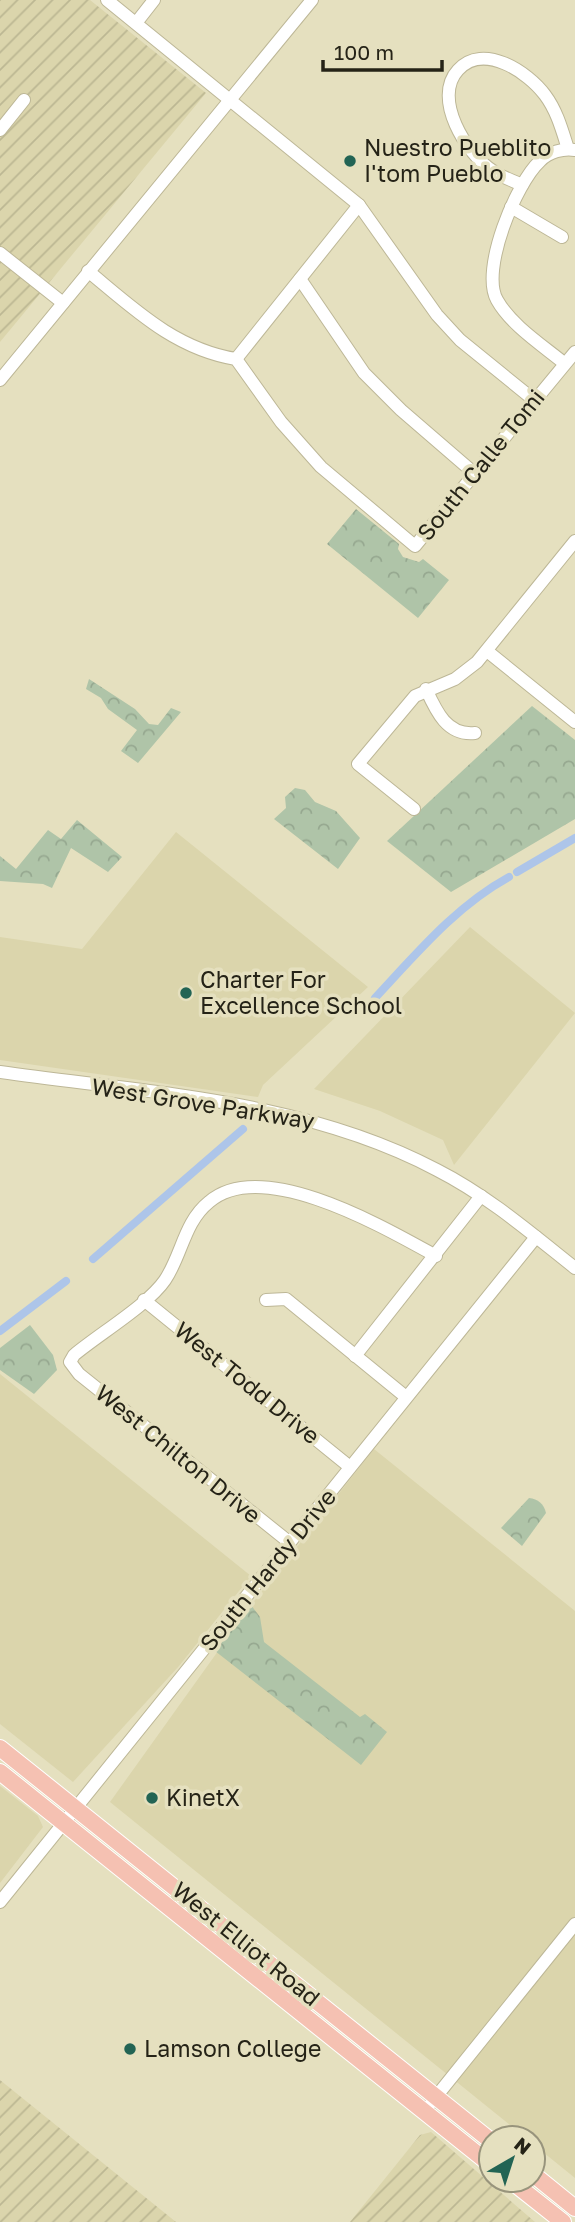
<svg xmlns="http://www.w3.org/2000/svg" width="575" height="2222" font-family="'Golos Text',sans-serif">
	<defs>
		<pattern id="industrial-furrows" width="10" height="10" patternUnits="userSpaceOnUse" patternTransform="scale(1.75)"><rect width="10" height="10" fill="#dbd5ac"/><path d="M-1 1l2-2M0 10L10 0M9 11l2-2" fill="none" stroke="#bcb793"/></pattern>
		<pattern id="park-crowns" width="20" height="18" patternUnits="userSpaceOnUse" patternTransform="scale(1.75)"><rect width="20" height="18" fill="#afc4a8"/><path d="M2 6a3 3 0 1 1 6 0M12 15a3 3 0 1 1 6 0" fill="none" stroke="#96a890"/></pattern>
	</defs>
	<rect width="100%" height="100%" fill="#e5e0bf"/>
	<!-- built -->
	<g fill="#dbd5ac">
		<path d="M176,832L368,987L263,1085L258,1097L0,1060V937L82,949Z"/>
		<path d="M470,927L575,1013L454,1165L443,1140L380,1111L314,1089Z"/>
		<path d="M0,1374L251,1576L179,1666L73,1782L0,1724Z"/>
		<path d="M374,1449L575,1611V2178L533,2144V2138H526L110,1802L251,1605Z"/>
		<path d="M0,1786L38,1816L43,1827L0,1883Z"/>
	</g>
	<!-- industrial -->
	<g fill="url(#industrial-furrows)">
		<path d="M0,0H90L206,93L0,342Z"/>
		<path d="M0,2080L176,2222H0Z"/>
		<path d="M431,2132L535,2222H350L420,2135Z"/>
	</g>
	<!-- park -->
	<g fill="url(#park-crowns)">
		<path d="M356,509L399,544L398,549L403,557L419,562L423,559L449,580L418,618L327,544Z"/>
		<path d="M89,679L135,709L149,724L158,725L171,708L181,712L138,763L121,751L137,730L108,709L101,698L86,689Z"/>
		<path d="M532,706L575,740V819L451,892L387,841Z"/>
		<path d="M295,788L305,790L315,802L336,811L360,838L338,869L274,819L286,808L285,797Z"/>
		<path d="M77,820L122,857L108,872L71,848L52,888L43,884L0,881V856L16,869L48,830L61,839Z"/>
		<path d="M30,1325L53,1355L57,1370L34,1394L0,1370V1348Z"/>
		<path d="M529,1498C538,1499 544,1504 546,1513L522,1546L501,1528Z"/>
		<path d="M251,1605L260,1617L264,1642L360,1717L365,1714L387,1732L361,1765L215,1651Z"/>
	</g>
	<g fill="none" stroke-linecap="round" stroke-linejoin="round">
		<!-- canal -->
		<g stroke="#adc5e9" stroke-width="8">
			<path d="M517,872L575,838"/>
			<path d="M375,998C417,953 456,906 509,877"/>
			<path d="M93,1259L243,1129"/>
			<path d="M0,1331L66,1281"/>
		</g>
		<!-- minor casing -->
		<g stroke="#bdb797" stroke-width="14">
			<g id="minor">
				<path d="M107,0L359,205L437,315L460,340L534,400"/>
				<path d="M136,23L154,0"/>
				<path d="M0,130L24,100"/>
				<path d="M522,185C512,180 501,177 493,171C466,154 432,98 458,70C483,42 528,72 545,95C557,111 562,130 568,149"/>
				<path d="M511,207L562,237"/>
				<path d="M0,253L63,303"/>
				<path d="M88,271C134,309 175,349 236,359L281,422L321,467L415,546L575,352"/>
				<path d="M300,279L364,373L401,410L474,473"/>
				<path d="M236,359L359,205"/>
				<path d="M564,363C542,345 511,325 497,300C480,270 516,183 540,161C549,152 563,148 575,150"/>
				<path d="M0,380L312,0"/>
				<path d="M487,651L575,722"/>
				<path d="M426,689C436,711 447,736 475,733"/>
				<path d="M414,809L358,764L415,696L455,679L477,662L575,541"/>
				<path d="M0,1072C147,1093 303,1099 437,1170C488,1196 531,1233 575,1268"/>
				<path d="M144,1300L350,1467"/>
				<path d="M266,1300L286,1299L406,1397"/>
				<path d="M355,1356L481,1196"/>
				<path d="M289,1542L79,1374L70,1362L74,1355C99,1334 148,1305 165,1280C182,1255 184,1222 209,1202C262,1156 385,1228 436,1256"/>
				<path d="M0,1902L536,1237"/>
				<path d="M431,2103L575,1924"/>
			</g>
		</g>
		<!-- major casing -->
		<g stroke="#fff" stroke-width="18">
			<g id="major">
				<path d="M0,1748L491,2141"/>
				<path d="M0,1772L491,2165"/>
				<path d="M533,2174L575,2208"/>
				<path d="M510,2180L563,2222"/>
			</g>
		</g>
		<!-- minor -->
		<use href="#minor" stroke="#fff" stroke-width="12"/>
		<!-- major -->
		<use href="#major" stroke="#f5c1b2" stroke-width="16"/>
	</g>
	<!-- markers -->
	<g fill="#226454" stroke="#e5e0bf" stroke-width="2.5">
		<circle cx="350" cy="161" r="7"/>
		<circle cx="186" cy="993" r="7"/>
		<circle cx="152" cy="1798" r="7"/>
		<circle cx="130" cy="2049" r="7"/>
	</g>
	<g text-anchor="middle" stroke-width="7" stroke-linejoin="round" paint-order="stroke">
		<!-- poi labels -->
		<g font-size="23" fill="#252317" stroke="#e5e0bf" text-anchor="start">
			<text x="364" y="156">Nuestro Pueblito<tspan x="364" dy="26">I'tom Pueblo</tspan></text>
			<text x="200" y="988">Charter For<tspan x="200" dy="26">Excellence School</tspan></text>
			<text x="166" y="1806">KinetX</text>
			<text x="144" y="2057">Lamson College</text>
		</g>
		<!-- street labels -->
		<g font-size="23" fill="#252317" stroke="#e5e0bf">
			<text transform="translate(481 465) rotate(-51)" y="8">South Calle Tomi</text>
			<text transform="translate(203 1104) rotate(9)" y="8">West Grove Parkway</text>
			<text transform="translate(247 1383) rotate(39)" y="8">West Todd Drive</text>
			<text transform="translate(178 1454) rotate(39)" y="8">West Chilton Drive</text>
			<text transform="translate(268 1570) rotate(-51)" y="8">South Hardy Drive</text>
			<text transform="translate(246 1944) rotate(39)" y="8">West Elliot Road</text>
		</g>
	</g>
	<!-- north arrow -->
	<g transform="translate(512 2159) rotate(39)"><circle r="33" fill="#e5e0bf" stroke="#98947c" stroke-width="2"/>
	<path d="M0-5L12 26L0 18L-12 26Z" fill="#226454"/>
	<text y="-10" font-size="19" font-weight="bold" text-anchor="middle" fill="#252317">N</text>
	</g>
	<!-- scale -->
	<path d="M323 60v10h119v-10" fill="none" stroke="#252317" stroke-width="3.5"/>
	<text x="334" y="60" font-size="21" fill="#252317" stroke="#e5e0bf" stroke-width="5" paint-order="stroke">100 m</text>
</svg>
